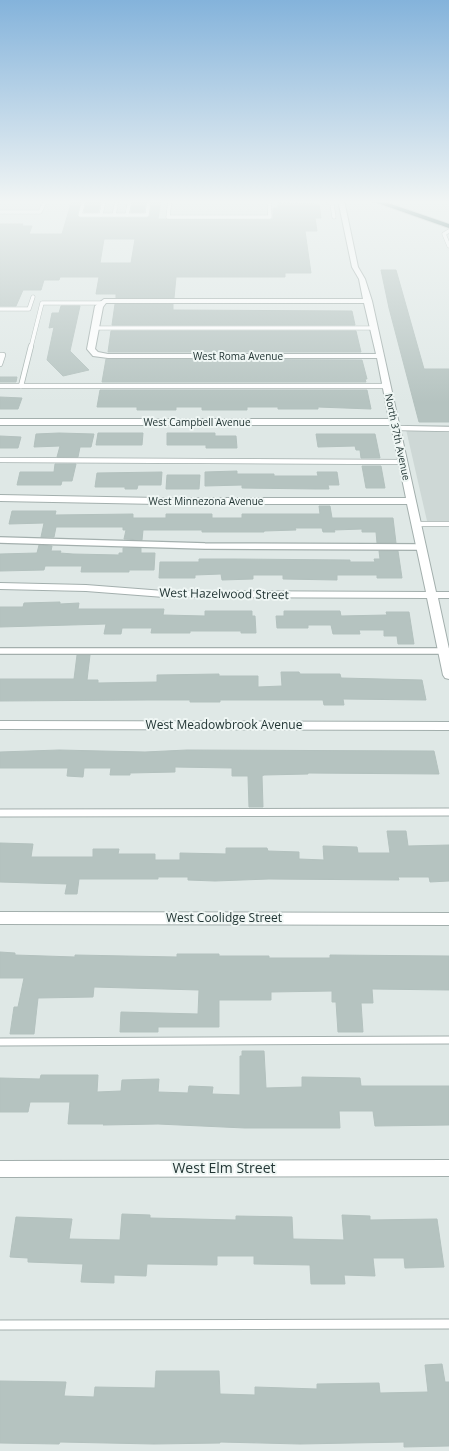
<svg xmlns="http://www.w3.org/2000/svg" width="449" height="1451" font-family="'Open Sans',sans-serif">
	<rect width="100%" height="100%" fill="#dfe8e6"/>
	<!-- built -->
	<path fill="#ced8d6" d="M405,425H449V521H427Z"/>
	<!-- building -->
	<g fill="#b5c3c0" stroke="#b3c1be" fill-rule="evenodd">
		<path d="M72,200H81L77,215L80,218H147L150,216L152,200H161L158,219L270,220L273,219V208H278V203L319,204L321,218H315L317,231H305L311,273H285V277H176L174,298H116V294H96L99,277H60L59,280H44L41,290H23L16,306H0V224H23L22,226H32L29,234H62ZM104,239H135L131,263H100Z"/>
		<path d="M87,200H101L98,212H84Z"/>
		<path d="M133,200H146L144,212H131Z"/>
		<path d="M381,270H396L424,369H449V422H419L389,308Z"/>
		<path d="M115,304H173V310L352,311L355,325H112Z"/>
		<path d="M61,306H80L70,351L89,370L63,376L47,360L54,327L49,328L52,313H59Z"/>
		<path d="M111,331H356L361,352H108Z"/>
		<path d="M106,359L362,360L367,379H365L366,382H102Z"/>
		<path d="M0,377H17L16,382H0Z"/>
		<path d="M100,390H367L371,409L318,407V409H278V407H247V410H202V407H176V410H137V407H97Z"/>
		<path d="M0,397L22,398L18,409H0Z"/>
		<path d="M98,433H143L142,445H96Z"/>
		<path d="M167,433H215V436H236L237,448H206V445H167Z"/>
		<path d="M36,434L59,433L94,434L91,447H80L78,457H57L60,446L34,447Z"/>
		<path d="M316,434H375L380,458H361L360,450H356L355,446L318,447Z"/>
		<path d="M0,436L21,437L18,448H0Z"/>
		<path d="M55,464H76L72,481H62L61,485H17L20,472H54Z"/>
		<path d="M362,466H381L385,488H366Z"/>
		<path d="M237,471V474H274V476H318L317,472H337L339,485H328L329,489H316L242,488V485L205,486V472Z"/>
		<path d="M162,472L161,485H138L137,489H125V487H95L97,473Z"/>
		<path d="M167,475H200L199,489H166Z"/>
		<path d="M319,506H330L332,518H393L396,543H377L376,532H362V529L334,530L335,532H323L322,528H295L296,530L264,531V532H202V530H143L142,540L124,539L126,530H123V527H56L54,537H41L44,523L9,524L12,511H56L55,515L133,514V518H166V514H212V518H242V514H320Z"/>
		<path d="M39,545L52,546L51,551H61L60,553L73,554L119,555V553H123V548H141V553H155L154,570H129V572H81L82,566H45L44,570L0,571V554L37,553Z"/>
		<path d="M379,551H398L402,578H377V575H337V580L283,579V575H253V579L222,580L221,574L195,575V578H159L160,562H199V559H234L350,560V562H375L374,559H380Z"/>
		<path d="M60,602V604L79,603L78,609H164L163,615L205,616V611H252V616H255L256,633H241V631H190V633H151L152,628H122L121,634H104L106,624L0,627V607H23L24,603Z"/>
		<path d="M284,611H340L341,616L387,615L386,612H409L414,644H398L397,636H384V630H359L360,634H333L331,625H308V628H277L276,616H284Z"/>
		<path d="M77,655H90L87,680H98V683L157,682V675L219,674V676H258V687L282,686L281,672H299L300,674H340L341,678L422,680L426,700L343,699L344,705H324L323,700H220V702H190V700H147L0,701V679H74Z"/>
		<path d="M59,750L145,752L187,750L434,751L439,774L308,773V774L264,775L262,776L263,807H249L248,776H232V768L175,767V772L130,773V775H110L111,768H84L83,777L67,776L68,768H0V752Z"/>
		<path d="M387,831H406L408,846L449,845V881L430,882L429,877H398L399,880L269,879L215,881L188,880V877H158V879H79L77,894H65L67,884L0,882V843L33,844L31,857H93V849H119L118,854H155V860H180V853L226,854V848H267L268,851L299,852V859L324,860L323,846L357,847L358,853H390Z"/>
		<path d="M0,952L15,953V955L75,957V955L177,957V954H219V956H269V958H330V955L449,956V990L372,989L373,1003H361L363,1032H338L336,1002H332V991L271,992V1000H219V1027H158V1032H120L121,1012L198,1014L199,990L94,987L93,997L38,998L34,1034H10L14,1007H18L24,978H0Z"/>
		<path d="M242,1051H264L266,1088L302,1087V1077L360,1078L361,1086H449V1125L375,1126L373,1111H339L340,1128H245L158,1124L103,1125L104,1124H68L70,1102H30L28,1112H0V1078L40,1079L41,1075H98L97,1092L121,1091L122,1080L159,1079L158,1092L188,1093L189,1086L213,1087L212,1094L240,1095V1056H242Z"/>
		<path d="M122,1214L150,1215V1218L236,1220V1216L292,1217L293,1239L344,1240L342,1215L370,1216V1220L437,1219L444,1267L405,1268L404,1258H373L375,1276L344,1275L345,1284H311L310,1265L254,1264V1256H217V1265L147,1264L146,1276L114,1275V1283L81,1282L83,1264L28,1262V1258L10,1257L16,1217L72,1219L69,1239L120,1240Z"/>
		<path d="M442,1364L445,1382H449V1446L404,1447V1442L300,1444L220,1442V1443L154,1444L60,1442L59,1444L0,1443V1381L66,1382L64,1396L94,1397L95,1387L155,1388L156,1371H219L220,1394L255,1395V1387L317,1389V1384L379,1383L380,1393L428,1392L425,1365Z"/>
	</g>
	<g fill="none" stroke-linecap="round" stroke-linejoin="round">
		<!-- lane-far4 casing -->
		<g stroke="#a3afad" stroke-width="4.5">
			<g id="lane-far4">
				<path d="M84,200L80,215H147L149,200"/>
				<path d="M170,200L168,217H270L269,200"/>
				<path d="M326,200L332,204L334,217"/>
				<path d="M0,212H40L46,200"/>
				<path d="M101,215L104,200"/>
				<path d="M114,215L117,200"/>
				<path d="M127,215L130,200"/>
				<path d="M449,231L444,234L449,246"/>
				<path d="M0,309H29L33,297"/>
				<path d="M95,328H373"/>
				<path d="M31,347L42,303H101"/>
			</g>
		</g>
		<!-- lane-far3 casing -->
		<g stroke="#a3afad" stroke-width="6">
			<g id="lane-far3">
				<path d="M0,355H3L0,364"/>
				<path d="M0,386H387"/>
				<path d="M21,386L31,346"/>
				<path d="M395,428L449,429"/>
				<path d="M0,460L402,462"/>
				<path d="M417,524H449"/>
			</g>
		</g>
		<!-- lane-far2 casing -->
		<g stroke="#a3afad" stroke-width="8">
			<g id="lane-far2">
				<path d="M0,540L205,546L421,547"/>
				<path d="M0,651H449"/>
			</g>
		</g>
		<!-- lane-far1 casing -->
		<g stroke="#a3afad" stroke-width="9">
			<g id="lane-far1">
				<path d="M0,813L449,812"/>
				<path d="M0,1042L449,1040"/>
			</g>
		</g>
		<!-- lane casing -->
		<g stroke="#a3afad" stroke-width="11">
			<path id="lane" d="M0,1325L449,1324"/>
		</g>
		<!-- street casing -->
		<g stroke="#a3afad" stroke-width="2">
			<g id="street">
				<path d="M338,200H344L358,267L365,279L372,301L436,592H449V598H438L449,649V679L445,678L443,675L427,598L164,597L86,591L0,589V583L86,585L164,591L426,592L407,504H159L0,501V495L159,498H406L391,425H0V419H389L377,358H108L93,356L87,349L95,306L104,299H363L359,279L352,267ZM106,303H364L376,354H108L98,352L95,349L103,307Z"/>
				<path d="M0,721L449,722V730L0,729Z"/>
				<path d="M0,912L449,913V925L0,924Z"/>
				<path d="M449,1160V1176L0,1177V1161Z"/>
			</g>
		</g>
		<!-- highway casing -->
		<g stroke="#bdc3c2" stroke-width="2">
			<path id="highway" d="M369,200H379L449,224V228Z"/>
		</g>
		<!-- lane-far4 -->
		<use href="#lane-far4" stroke="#fff" stroke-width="3.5"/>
		<!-- lane-far3 -->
		<use href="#lane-far3" stroke="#fff" stroke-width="4.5"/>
		<!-- lane-far2 -->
		<use href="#lane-far2" stroke="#fff" stroke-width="5.5"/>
		<!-- lane-far1 -->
		<use href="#lane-far1" stroke="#fff" stroke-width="7"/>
		<!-- lane -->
		<use href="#lane" stroke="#fff" stroke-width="9"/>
		<!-- street -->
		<use href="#street" fill="#fff" fill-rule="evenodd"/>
		<!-- highway -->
		<use href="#highway" fill="#325e5e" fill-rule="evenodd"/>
	</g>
	<!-- sky -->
	<linearGradient id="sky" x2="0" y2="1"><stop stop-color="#84b3db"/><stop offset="0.5" stop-color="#f1f5f4"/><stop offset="1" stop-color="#f1f5f4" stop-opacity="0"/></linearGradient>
	<rect width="449" height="403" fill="url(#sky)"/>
	<g text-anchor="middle" stroke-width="4" stroke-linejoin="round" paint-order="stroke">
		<!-- far-street labels -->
		<g font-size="10" fill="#233635" stroke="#eff6f4">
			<text x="238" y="360">West Roma Avenue</text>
			<text x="197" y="426">West Campbell Avenue</text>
			<text transform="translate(398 437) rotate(78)" y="4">North 37th Avenue</text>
			<text x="206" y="505">West Minnezona Avenue</text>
		</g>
		<!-- street labels -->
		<g font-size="12" fill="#233635" stroke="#eff6f4">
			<text transform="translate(224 594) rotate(1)" y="4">West Hazelwood Street</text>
			<text x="224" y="729">West Meadowbrook Avenue</text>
			<text x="224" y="922">West Coolidge Street</text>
		</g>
		<!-- near-street labels -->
		<g font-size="14" fill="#233635" stroke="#eff6f4">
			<text x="224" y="1173">West Elm Street</text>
		</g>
	</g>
</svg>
